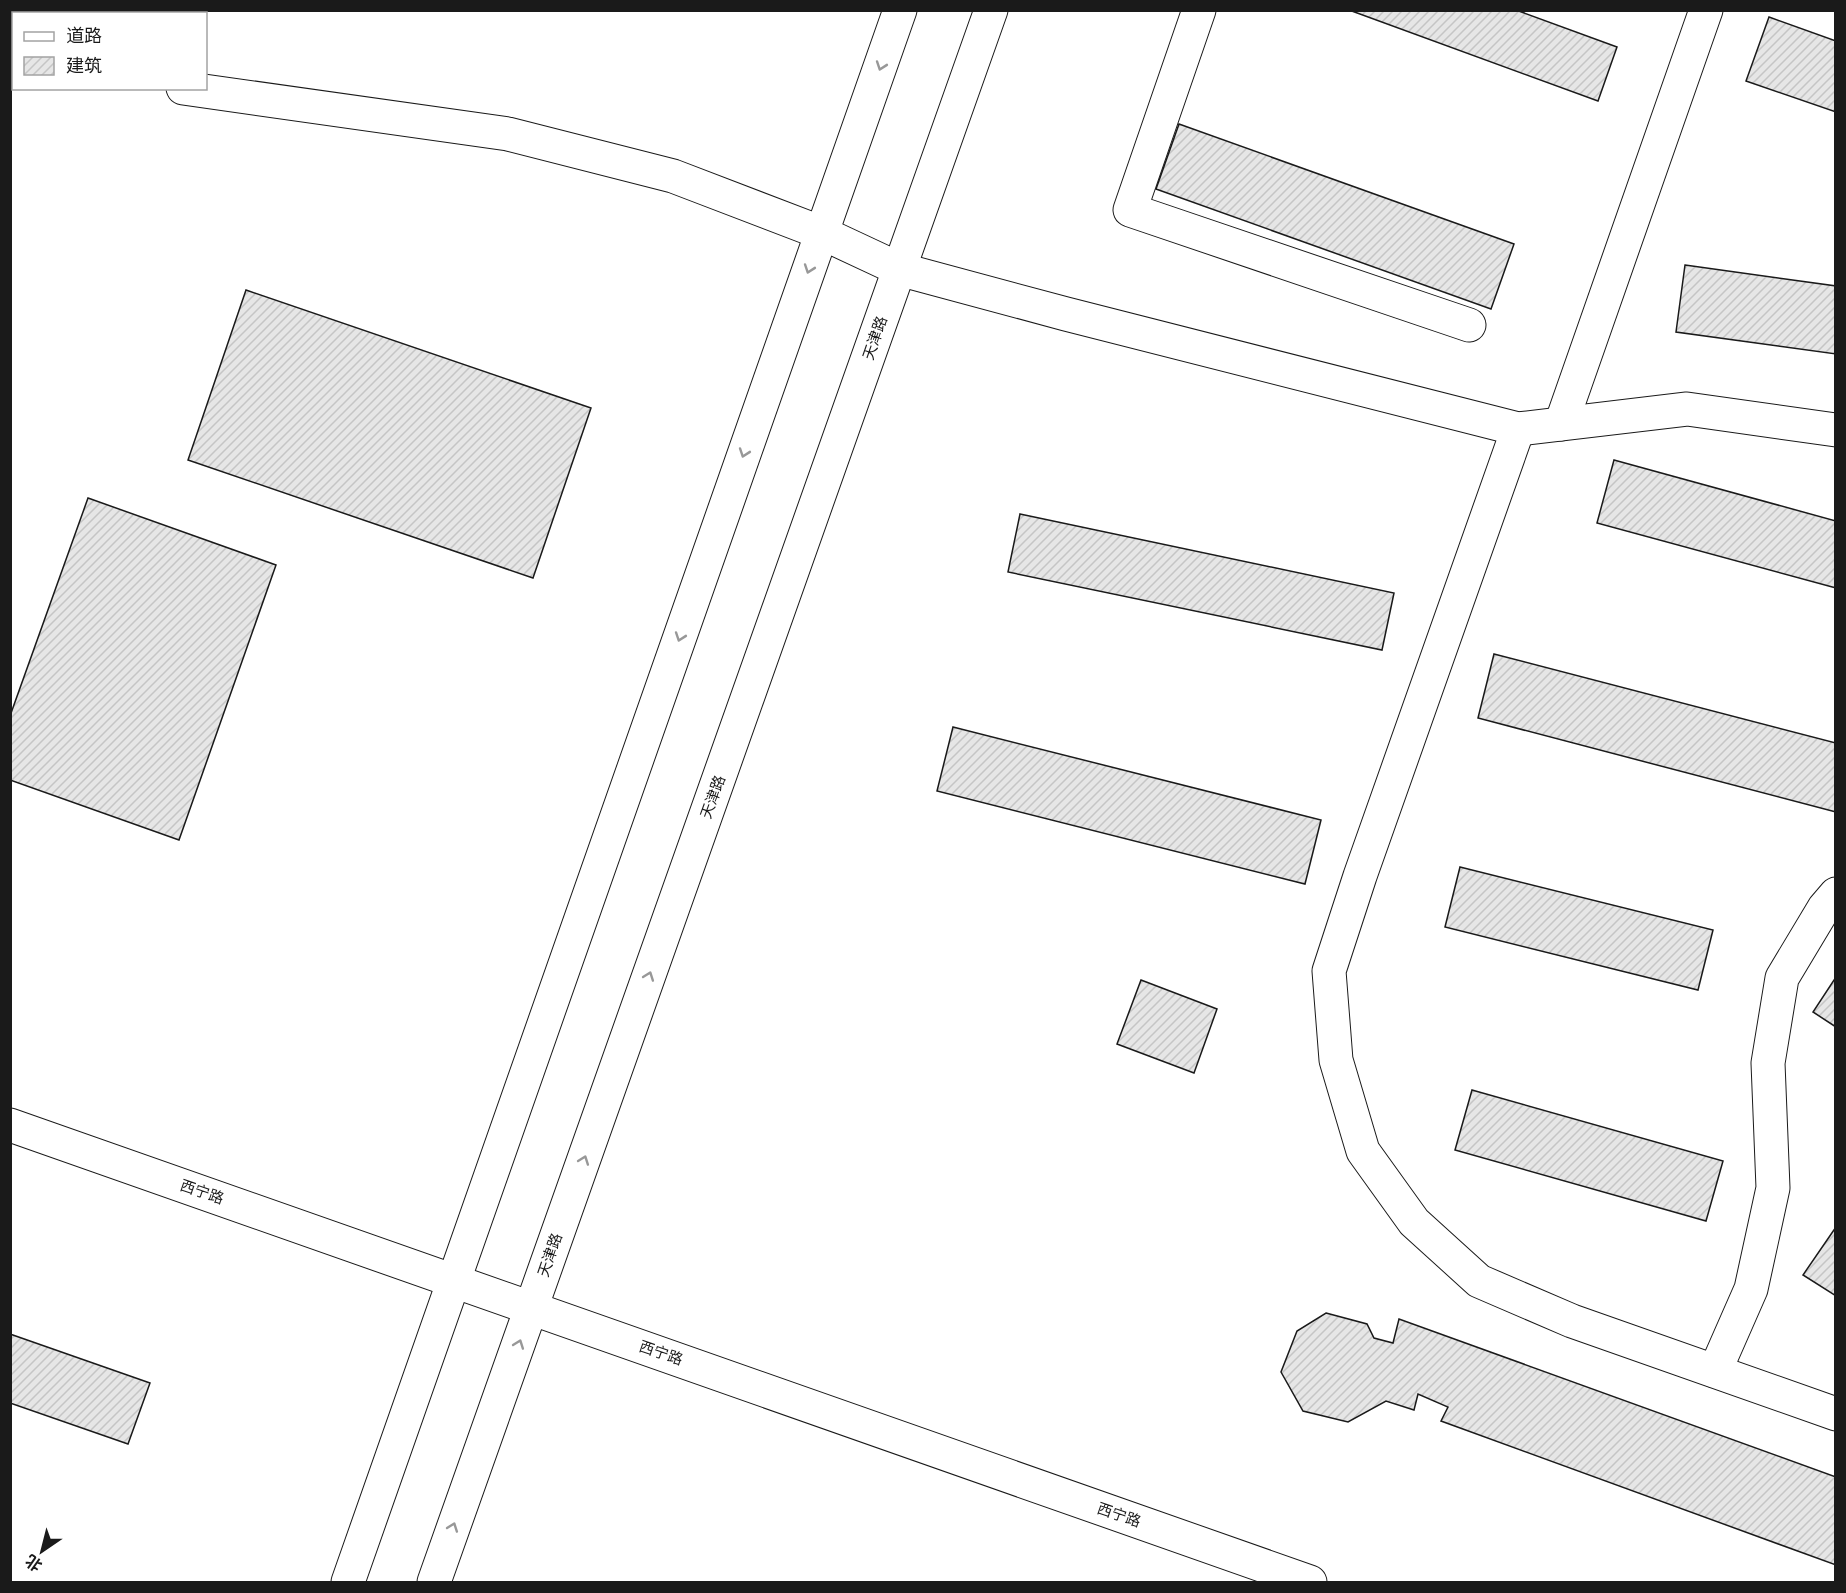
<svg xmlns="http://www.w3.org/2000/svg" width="1846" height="1593" font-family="'Nunito Sans','Noto Sans SC',sans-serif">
	<defs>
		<pattern id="building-hatch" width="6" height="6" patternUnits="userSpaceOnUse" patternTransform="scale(1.5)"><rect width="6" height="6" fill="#e6e6e6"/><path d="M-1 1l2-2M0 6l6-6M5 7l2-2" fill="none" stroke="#c5c5c5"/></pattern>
	</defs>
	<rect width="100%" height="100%" fill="#fff"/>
	<!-- building -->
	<g fill="url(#building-hatch)" stroke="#1a1a1a" stroke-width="1.5">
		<path d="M1349,10H1516L1617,47L1598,101Z"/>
		<path d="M1769,17L1836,41V112L1746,81Z"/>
		<path d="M1179,124L1514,244L1491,309L1156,189Z"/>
		<path d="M1685,265L1836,286V354L1676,332Z"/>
		<path d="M246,290L591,408L533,578L188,460Z"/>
		<path d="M1614,460L1836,521V588L1597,523Z"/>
		<path d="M88,498L276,565L179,840L10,780V716Z"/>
		<path d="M1020,514L1394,593L1382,650L1008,572Z"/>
		<path d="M1494,654L1836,743V812L1478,718Z"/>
		<path d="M953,727L1321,820L1305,884L937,791Z"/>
		<path d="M1460,867L1713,930L1698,990L1445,927Z"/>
		<path d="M1836,977V1027L1813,1012Z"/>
		<path d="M1141,980L1217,1009L1194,1073L1117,1044Z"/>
		<path d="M1472,1090L1723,1161L1706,1221L1455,1150Z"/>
		<path d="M1836,1227V1296L1803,1275Z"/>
		<path d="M1326,1313L1367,1324L1374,1338L1393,1343L1399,1319L1836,1477V1565L1441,1421L1448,1407L1418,1394L1414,1410L1386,1401L1348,1422L1303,1411L1281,1372L1297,1331Z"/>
		<path d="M10,1334L150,1383L128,1444L10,1403Z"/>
	</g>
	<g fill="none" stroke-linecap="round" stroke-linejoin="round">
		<!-- minor casing -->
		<g stroke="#1a1a1a" stroke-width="35">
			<g id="minor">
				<path d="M1199,10L1130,210L1469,325"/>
				<path d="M10,54L14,55"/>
				<path d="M183,88L508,134L673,176L822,233L899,269L1066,314L1518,429L1687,409L1836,430"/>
				<path d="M1561,424L1706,10"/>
				<path d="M1518,429L1360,876L1329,971L1336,1060L1363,1151L1414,1222L1479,1281L1572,1321L1836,1414"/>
				<path d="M10,1125L1310,1582"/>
				<path d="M1715,1371L1751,1289L1773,1188L1768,1063L1782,978L1824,908L1836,894"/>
				<path d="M348,1582L900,10"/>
				<path d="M434,1582L991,10"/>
			</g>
		</g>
		<!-- minor -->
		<use href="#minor" stroke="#fff" stroke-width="33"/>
	</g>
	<!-- one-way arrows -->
	<defs><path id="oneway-chevron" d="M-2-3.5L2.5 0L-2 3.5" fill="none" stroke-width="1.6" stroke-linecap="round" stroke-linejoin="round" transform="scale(1.5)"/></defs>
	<g stroke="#989898">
		<use href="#oneway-chevron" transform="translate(881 66) rotate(109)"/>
		<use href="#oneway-chevron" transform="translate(809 269) rotate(109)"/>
		<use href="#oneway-chevron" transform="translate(744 453) rotate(109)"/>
		<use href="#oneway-chevron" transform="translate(680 637) rotate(109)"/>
		<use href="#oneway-chevron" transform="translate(649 976) rotate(-70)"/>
		<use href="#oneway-chevron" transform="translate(584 1160) rotate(-70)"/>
		<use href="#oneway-chevron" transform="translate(519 1344) rotate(-70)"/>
		<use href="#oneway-chevron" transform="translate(453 1527) rotate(-70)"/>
	</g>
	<g text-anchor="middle" stroke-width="4.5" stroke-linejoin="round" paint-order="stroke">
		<!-- street labels -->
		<g font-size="15" fill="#1a1a1a" stroke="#fff">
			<text transform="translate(875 338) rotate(-71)" y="5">天津路</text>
			<text transform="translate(713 797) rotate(-70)" y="5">天津路</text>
			<text transform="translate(202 1192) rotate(19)" y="5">西宁路</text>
			<text transform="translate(550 1255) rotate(-71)" y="5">天津路</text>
			<text transform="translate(661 1353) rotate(19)" y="5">西宁路</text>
			<text transform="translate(1119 1515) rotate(19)" y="5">西宁路</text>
		</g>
	</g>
	<!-- border -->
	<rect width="1846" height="1593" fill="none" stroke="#1a1a1a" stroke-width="24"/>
	<!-- legend -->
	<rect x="12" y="12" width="195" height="78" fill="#ffffff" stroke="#a3a3a3" stroke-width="1.5"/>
	<rect x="24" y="32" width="30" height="9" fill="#ffffff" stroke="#a3a3a3" stroke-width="1.5"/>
	<text x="66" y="42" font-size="18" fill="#1a1a1a">道路</text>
	<rect x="24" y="57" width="30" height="18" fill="url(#building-hatch)" stroke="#a3a3a3" stroke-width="1.5"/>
	<text x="66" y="72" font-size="18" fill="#1a1a1a">建筑</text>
	<!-- north arrow -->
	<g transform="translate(42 1551) rotate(215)" stroke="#ffffff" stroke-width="4.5" paint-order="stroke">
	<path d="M0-4.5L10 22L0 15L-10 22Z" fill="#1a1a1a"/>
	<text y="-9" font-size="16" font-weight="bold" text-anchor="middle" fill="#1a1a1a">北</text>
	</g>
</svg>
